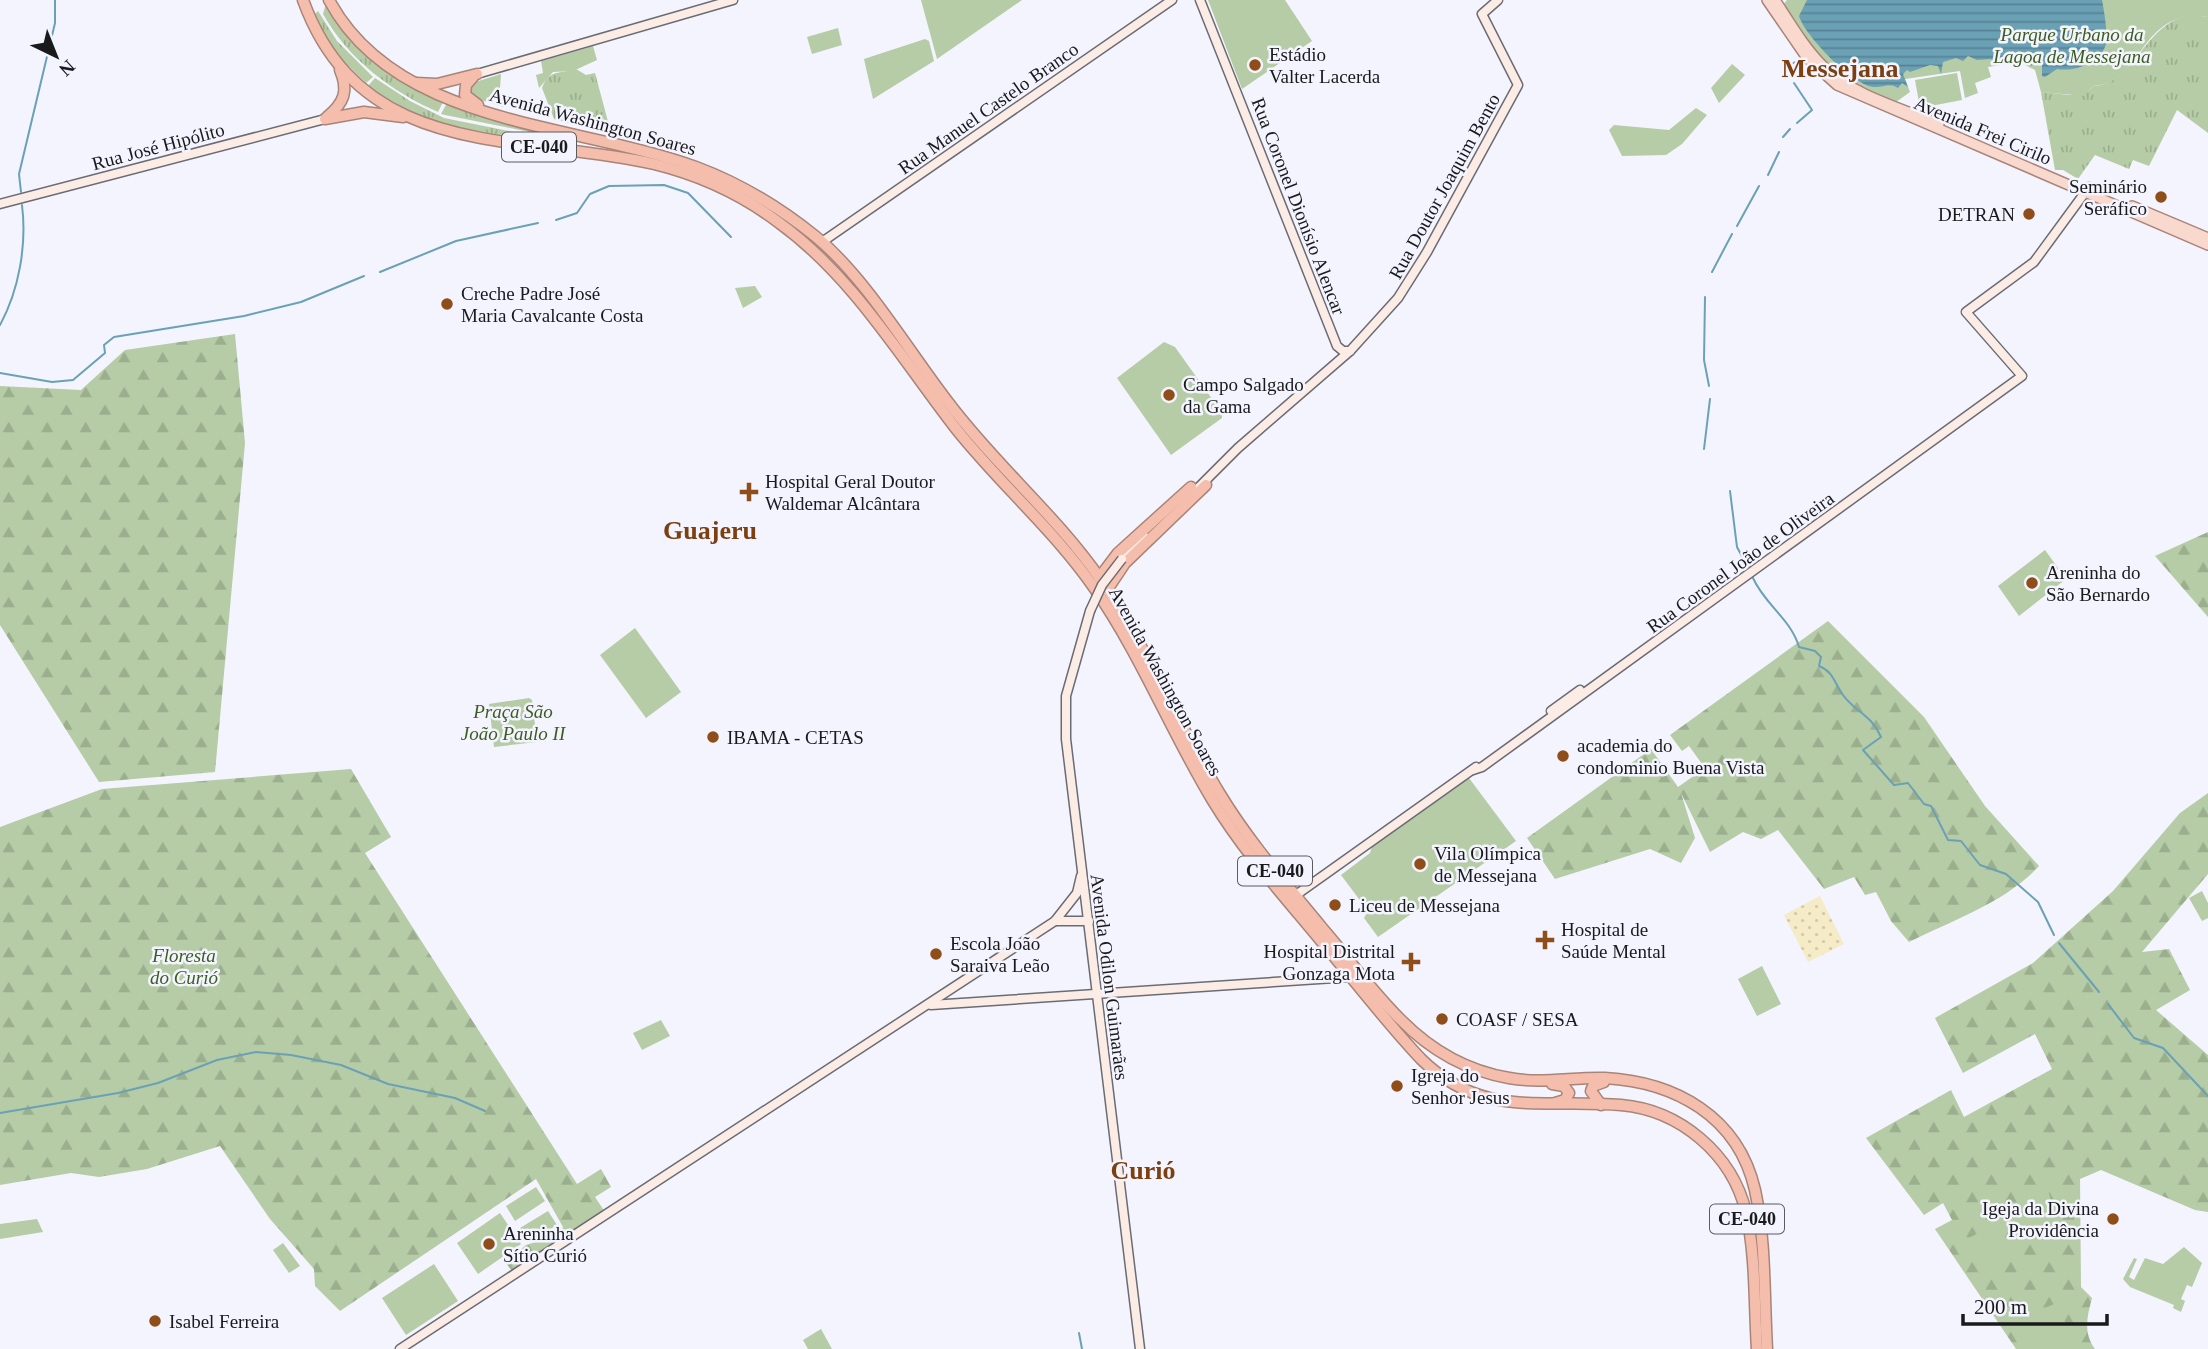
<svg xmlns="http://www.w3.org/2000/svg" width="2208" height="1349" font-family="'Times New Roman',serif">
	<defs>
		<pattern id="grass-tufts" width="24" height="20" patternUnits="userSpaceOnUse" patternTransform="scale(1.75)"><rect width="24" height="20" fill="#b5cca6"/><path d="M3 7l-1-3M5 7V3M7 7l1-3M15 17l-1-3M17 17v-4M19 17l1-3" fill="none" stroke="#9baf8e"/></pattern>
		<pattern id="forest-firs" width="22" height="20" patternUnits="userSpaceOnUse" patternTransform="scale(1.75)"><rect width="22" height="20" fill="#b5cca6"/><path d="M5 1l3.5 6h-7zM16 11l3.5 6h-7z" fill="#9baf8e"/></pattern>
		<pattern id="sand-dots" width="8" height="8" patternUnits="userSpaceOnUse" patternTransform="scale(1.75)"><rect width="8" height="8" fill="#f5ebc6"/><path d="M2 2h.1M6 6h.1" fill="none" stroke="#d1c9aa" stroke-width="1.8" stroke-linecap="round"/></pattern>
		<pattern id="water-rules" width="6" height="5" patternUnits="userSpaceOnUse" patternTransform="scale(1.75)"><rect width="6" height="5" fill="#6ba1b5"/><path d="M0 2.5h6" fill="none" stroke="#578293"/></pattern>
	</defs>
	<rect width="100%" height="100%" fill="#f3f4fd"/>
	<!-- grass -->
	<g fill="url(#grass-tufts)">
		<path d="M326,3C357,50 393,78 443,102L438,112C392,92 348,59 323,14Z"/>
		<path d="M318,11L337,41L373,77L366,83L333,51L315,14Z"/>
		<path d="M2194,15L2208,17V133L2177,110L2149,166L2133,160L2129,169L2095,155L2078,179L2063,170H2055L2041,92C2058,92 2082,102 2093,86C2137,84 2144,19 2194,15Z"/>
		<path d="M576,69L586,75L595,73L610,129L607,134L554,119L542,88C549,69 560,74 576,69Z"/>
		<path d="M375,78L410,101L444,118L533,136C515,149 439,127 418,118C400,110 384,97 368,86Z"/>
		<path d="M447,103L534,129L535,133L445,115L441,114Z"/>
	</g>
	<!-- forest -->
	<g fill="url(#forest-firs)">
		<path d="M235,334L245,443L215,772L99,782L0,625V386L81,390L125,350Z"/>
		<path d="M2208,532V617L2155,556Z"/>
		<path d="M1828,621L1924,717L1985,806L2039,866C2006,902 1953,920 1909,942L1891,921L1876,892L1865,895L1854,877L1824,889L1778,830L1761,839L1743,832L1710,852L1681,793L1695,838L1681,863L1650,849L1555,879L1527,838L1651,749L1678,787L1705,768L1689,746L1682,751L1670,735Z"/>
		<path d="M351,769L391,837L365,853L577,1184L601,1169L611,1187L595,1197L605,1212L513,1272L505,1262L526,1245L561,1234L563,1227L536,1179L340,1311L315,1286L314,1269L270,1219L220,1146L147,1169L99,1177L71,1173L0,1185V827L102,789Z"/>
		<path d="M2208,793V874L2142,952L2169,949L2190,990L2156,1010L2208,1055V1212L2195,1210L2101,1170L2080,1179L2081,1287L2092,1298C2087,1317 2083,1332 2095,1349H2016L1935,1229L1952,1220L1943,1203L1924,1215L1866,1138L1951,1090L1964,1117L2052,1069L2035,1034L1963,1073L1935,1018L2033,963L2113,891L2180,813Z"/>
	</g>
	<!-- sand -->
	<path fill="url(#sand-dots)" d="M1820,896L1844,944L1808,962L1784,915Z"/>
	<!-- park -->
	<g fill="#b5cca6">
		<path d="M921,0H1022L937,59Z"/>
		<path d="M1208,0H1285L1312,41L1242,89Z"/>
		<path d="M1787,0H2208V17C2139,7 2144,84 2093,86L2084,96L2041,92L2035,70L2019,62L1988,67L1991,77L1975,83L1978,93L1965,98L1960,71L1905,79L1910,92L1896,102C1831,74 1823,63 1782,6Z"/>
		<path d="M838,28L842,45L812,54L807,37Z"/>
		<path d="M925,39L929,41L934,61L873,99L864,59Z"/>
		<path d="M593,46L597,60L573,71L553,72L539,88L536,75L543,73L541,61Z"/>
		<path d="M1732,64L1745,75L1719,103L1711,88Z"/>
		<path d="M1957,73L1962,100L1920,108L1915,80Z"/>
		<path d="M501,74L499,102L507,104L504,107L474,98L470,94L472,83Z"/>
		<path d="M1696,108L1707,115L1682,144L1666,155L1622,156L1609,130L1614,125L1669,130Z"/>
		<path d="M755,286L762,297L743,308L735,288Z"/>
		<path d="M1164,342L1175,347L1222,413V418L1171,455L1117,378Z"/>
		<path d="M2045,550L2066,579L2019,616L1998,586Z"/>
		<path d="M635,628L681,692L646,718L600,655Z"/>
		<path d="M529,698L532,700L537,742L494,747L489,704Z"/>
		<path d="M1469,778L1516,841L1378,937L1364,918L1368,911L1341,875L1370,853L1372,846Z"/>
		<path d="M2202,891L2208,903V918L2202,921L2189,898Z"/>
		<path d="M1762,966L1781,1004L1757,1016L1738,979Z"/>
		<path d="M661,1020L670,1036L642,1050L633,1033Z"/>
		<path d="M536,1187L545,1201L515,1221L506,1206Z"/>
		<path d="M2048,1190L2058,1227L2027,1236L2016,1199Z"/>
		<path d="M548,1211L557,1225L529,1242L520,1228Z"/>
		<path d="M500,1213L521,1244L478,1274L457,1243Z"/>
		<path d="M37,1219L43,1232L0,1239V1224Z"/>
		<path d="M1993,1225L2012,1260L1987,1273L1969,1238Z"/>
		<path d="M283,1243L300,1266L289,1273L273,1250Z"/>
		<path d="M2184,1247L2202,1263L2192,1287L2187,1285L2181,1299L2185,1301L2181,1312L2173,1308L2174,1305L2130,1287L2123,1279L2134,1258L2137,1259L2129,1277L2134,1280L2145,1258L2163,1264Z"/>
		<path d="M434,1264L458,1301L406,1335L382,1298Z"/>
		<path d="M2056,1303L2078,1349H2032L2018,1321Z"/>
		<path d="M821,1329L832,1349H808L803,1340Z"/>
	</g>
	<!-- water -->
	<path fill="url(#water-rules)" d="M1807,0H2102C2104,10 2108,34 2106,44C2101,63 2075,72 2057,69L2045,77L2042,76V62L2035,61L2031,66L2028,56L2021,52L1997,65L1991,59L1977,60L1968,56L1963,61L1956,58L1943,62L1941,74L1938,66L1930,65L1910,72L1907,70L1903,74L1908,87L1902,83L1898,88C1888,82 1884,88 1873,87C1852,84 1805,36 1799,16Z"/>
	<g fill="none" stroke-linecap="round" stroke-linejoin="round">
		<!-- stream -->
		<g stroke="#6ba1b5" stroke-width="2">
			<path d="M1785,69L1795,62"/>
			<path d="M1794,83L1812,110L1797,123"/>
			<path d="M1783,137L1790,129"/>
			<path d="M1768,175L1779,152"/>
			<path d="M21,192L19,174L55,23V0"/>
			<path d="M556,220L577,213L590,194L609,186L664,185L688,193L731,237"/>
			<path d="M1737,226L1759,186"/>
			<path d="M380,272L456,241L538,223"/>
			<path d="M1712,272L1732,234"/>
			<path d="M1705,297L1704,360L1709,386"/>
			<path d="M0,325C19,290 27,245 22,205"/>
			<path d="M0,373L52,382L73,380L105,353L104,345L114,337L244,316L301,302L364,276"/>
			<path d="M1704,449L1710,399"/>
			<path d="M1730,491L1737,547L1747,566"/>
			<path d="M1753,578C1765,605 1791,619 1799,647L1815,651L1821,657L1819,666C1834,672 1834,683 1843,695C1855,712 1871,714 1881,737L1863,750L1894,785L1908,783L1924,804L1931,806L1948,840L1961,841L1980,865L2006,874L2038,902L2054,935"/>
			<path d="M2059,943L2099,992"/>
			<path d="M2108,1004L2134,1038L2163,1048L2208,1096"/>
			<path d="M0,1113L118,1093L158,1083L217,1060L256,1052L291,1055L341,1065L388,1084L455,1098L485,1111"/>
			<path d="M1079,1333L1082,1349"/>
		</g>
		<!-- secondary casing -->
		<g stroke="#6b6b73" stroke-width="11">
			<g id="secondary">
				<path d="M1200,0L1337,346L1343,351H1350"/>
				<path d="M477,74L733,0"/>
				<path d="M0,204L325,119"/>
				<path d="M822,242L1172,0"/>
				<path d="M1192,494L1238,448L1350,351L1398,298L1427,252L1518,85L1482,14L1498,0"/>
				<path d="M1122,559L1145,537"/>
				<path d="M1090,611L1066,696V739L1140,1349"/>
				<path d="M1551,711L1580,690"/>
				<path d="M1473,770L1482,767L2022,376L1966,312L2034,262L2089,187"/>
				<path d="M1296,895L1476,767"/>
				<path d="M1055,921H1089"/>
				<path d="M931,1005L1350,977"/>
				<path d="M400,1349L1055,921L1077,893L1081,876"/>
			</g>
		</g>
		<!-- primary casing -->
		<g stroke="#a8857a" stroke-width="12">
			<g id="primary">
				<path d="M1767,0L1807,58L1837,85L2208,245"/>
				<path d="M1775,0C1790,22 1803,46 1823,66C1852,95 1901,108 1939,124"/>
				<path d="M2132,206L2208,238"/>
			</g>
		</g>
		<!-- highway casing -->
		<g stroke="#a8857a" stroke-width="13">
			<g id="highway">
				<path d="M303,0C362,162 520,133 654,164C699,175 742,195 778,222C853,276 901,358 957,430C1001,485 1055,531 1095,589C1141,655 1171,732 1213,801C1244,852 1284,896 1322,942C1355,981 1386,1022 1421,1059C1483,1120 1546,1098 1621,1105C1680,1110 1732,1154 1746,1212C1756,1256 1754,1304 1757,1349"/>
				<path d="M329,0C396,126 576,123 696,167C739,183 779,207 815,236C866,278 907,349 948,402C995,465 1056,515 1101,580C1147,647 1177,724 1220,794C1249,842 1287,885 1323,929C1348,958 1372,991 1399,1018C1429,1049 1467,1071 1509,1078C1540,1084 1573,1077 1605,1078C1675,1082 1738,1116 1755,1190C1766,1241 1764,1297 1767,1349"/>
				<path d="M473,77L466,85L465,95L478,105"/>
				<path d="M416,83L437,84L477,74"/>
				<path d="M327,117C344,103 349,91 340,70"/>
				<path d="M325,119L364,112L403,117"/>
				<path d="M1099,578L1118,553L1191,487"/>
				<path d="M1107,590L1125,563L1206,485"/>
				<path d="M1552,1084L1564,1086L1569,1093L1565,1100L1555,1103"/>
				<path d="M1601,1105L1591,1091L1593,1086L1604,1082"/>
			</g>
		</g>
		<!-- secondary -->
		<use href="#secondary" stroke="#fcece6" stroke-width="8"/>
		<!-- primary -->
		<use href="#primary" stroke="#f9d8cd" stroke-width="9"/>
		<!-- highway -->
		<use href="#highway" stroke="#f5beac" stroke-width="10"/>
		<!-- secondary-bridge casing -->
		<g stroke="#6b6b73" stroke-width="11" stroke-linecap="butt">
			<path id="secondary-bridge" d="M1090,611L1102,585L1122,559"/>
		</g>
		<!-- secondary-bridge -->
		<use href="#secondary-bridge" stroke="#fcece6" stroke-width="8"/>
	</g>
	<!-- markers -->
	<g fill="#8f4d1a" stroke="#f3f4fd" stroke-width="2.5">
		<circle cx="1255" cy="65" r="7"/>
		<circle cx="2161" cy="197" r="7"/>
		<circle cx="2029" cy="214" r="7"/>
		<circle cx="447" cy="304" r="7"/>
		<circle cx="1169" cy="395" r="7"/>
		<path d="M745.5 481.5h7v7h7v7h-7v7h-7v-7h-7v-7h7z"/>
		<circle cx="2032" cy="583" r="7"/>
		<circle cx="713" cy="737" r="7"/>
		<circle cx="1563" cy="756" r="7"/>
		<circle cx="1420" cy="864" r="7"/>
		<circle cx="1335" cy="905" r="7"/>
		<path d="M1541.5 929.5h7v7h7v7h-7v7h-7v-7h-7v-7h7z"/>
		<circle cx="936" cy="954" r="7"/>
		<path d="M1407.5 951.5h7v7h7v7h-7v7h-7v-7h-7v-7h7z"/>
		<circle cx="1442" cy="1019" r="7"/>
		<circle cx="1397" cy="1086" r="7"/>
		<circle cx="2113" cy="1219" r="7"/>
		<circle cx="489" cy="1244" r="7"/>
		<circle cx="155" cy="1321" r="7"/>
	</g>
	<g text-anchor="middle" stroke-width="5" stroke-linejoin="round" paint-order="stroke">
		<!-- shield labels -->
		<g fill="#f3f4fd" stroke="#5b5b60" stroke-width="2">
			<rect x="502" y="132.5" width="74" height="29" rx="5"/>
			<rect x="1238" y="856.5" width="74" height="29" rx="5"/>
			<rect x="1710" y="1204.5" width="74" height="29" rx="5"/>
		</g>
		<g font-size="18" font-weight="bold" fill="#1a1a1d">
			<text x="539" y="153">CE-040</text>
			<text x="1275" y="877">CE-040</text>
			<text x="1747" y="1225">CE-040</text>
		</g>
		<!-- park labels -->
		<g font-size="19" font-style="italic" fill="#3c5c21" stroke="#f3f4fd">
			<text x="2072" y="41">Parque Urbano da<tspan x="2072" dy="22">Lagoa de Messejana</tspan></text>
			<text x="513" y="718">Praça São<tspan x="513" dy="22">João Paulo II</tspan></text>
			<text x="184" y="962">Floresta<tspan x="184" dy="22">do Curió</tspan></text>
		</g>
		<!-- poi labels -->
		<g font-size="19" fill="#1a1a1d" stroke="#f3f4fd" text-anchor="start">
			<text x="1269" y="61">Estádio<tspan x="1269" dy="22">Valter Lacerda</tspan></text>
			<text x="2147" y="193" text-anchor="end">Seminário<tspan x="2147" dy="22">Seráfico</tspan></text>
			<text x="2015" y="221" text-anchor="end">DETRAN</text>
			<text x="461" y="300">Creche Padre José<tspan x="461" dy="22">Maria Cavalcante Costa</tspan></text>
			<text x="1183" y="391">Campo Salgado<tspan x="1183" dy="22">da Gama</tspan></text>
			<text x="765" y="488">Hospital Geral Doutor<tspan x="765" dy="22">Waldemar Alcântara</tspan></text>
			<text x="2046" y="579">Areninha do<tspan x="2046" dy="22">São Bernardo</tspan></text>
			<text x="727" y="744">IBAMA - CETAS</text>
			<text x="1577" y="752">academia do<tspan x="1577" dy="22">condominio Buena Vista</tspan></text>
			<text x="1434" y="860">Vila Olímpica<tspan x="1434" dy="22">de Messejana</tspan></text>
			<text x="1349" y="912">Liceu de Messejana</text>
			<text x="1561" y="936">Hospital de<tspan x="1561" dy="22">Saúde Mental</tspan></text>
			<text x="950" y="950">Escola João<tspan x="950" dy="22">Saraiva Leão</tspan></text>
			<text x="1395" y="958" text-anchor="end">Hospital Distrital<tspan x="1395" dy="22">Gonzaga Mota</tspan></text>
			<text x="1456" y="1026">COASF / SESA</text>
			<text x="1411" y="1082">Igreja do<tspan x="1411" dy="22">Senhor Jesus</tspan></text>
			<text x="2099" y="1215" text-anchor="end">Igeja da Divina<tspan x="2099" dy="22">Providência</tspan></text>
			<text x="503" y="1240">Areninha<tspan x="503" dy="22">Sítio Curió</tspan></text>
			<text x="169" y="1328">Isabel Ferreira</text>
		</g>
		<!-- street labels -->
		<g font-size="19" fill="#1a1a1d" stroke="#f3f4fd">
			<text transform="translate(988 108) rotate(-35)" y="7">Rua Manuel Castelo Branco</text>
			<text transform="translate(593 121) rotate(15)" y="7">Avenida Washington Soares</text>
			<text transform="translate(1983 130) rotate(23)" y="7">Avenida Frei Cirilo</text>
			<text transform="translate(158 146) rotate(-15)" y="7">Rua José Hipólito</text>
			<text transform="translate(1444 186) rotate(-61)" y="7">Rua Doutor Joaquim Bento</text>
			<text transform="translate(1299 206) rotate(69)" y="7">Rua Coronel Dionísio Alencar</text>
			<text transform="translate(1740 562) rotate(-36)" y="7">Rua Coronel João de Oliveira</text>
			<text transform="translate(1166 681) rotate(61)" y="7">Avenida Washington Soares</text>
			<text transform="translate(1110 977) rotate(83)" y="7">Avenida Odilon Guimarães</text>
		</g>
		<!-- district labels -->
		<g font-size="26" font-weight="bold" fill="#7b3f10" stroke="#f3f4fd">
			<text x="1840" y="77">Messejana</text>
			<text x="710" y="539">Guajeru</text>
			<text x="1143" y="1179">Curió</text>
		</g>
	</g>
	<!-- north arrow -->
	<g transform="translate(56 56) rotate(137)" stroke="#f3f4fd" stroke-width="5" paint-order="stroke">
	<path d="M0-5L12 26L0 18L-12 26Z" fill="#1a1a1d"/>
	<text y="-10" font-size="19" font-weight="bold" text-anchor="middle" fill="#1a1a1d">N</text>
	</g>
	<!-- scale -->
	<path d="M1963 1314v10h144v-10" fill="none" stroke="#1a1a1d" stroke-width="3.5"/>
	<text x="1974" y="1314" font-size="21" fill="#1a1a1d" stroke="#f3f4fd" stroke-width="5" paint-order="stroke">200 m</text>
</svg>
